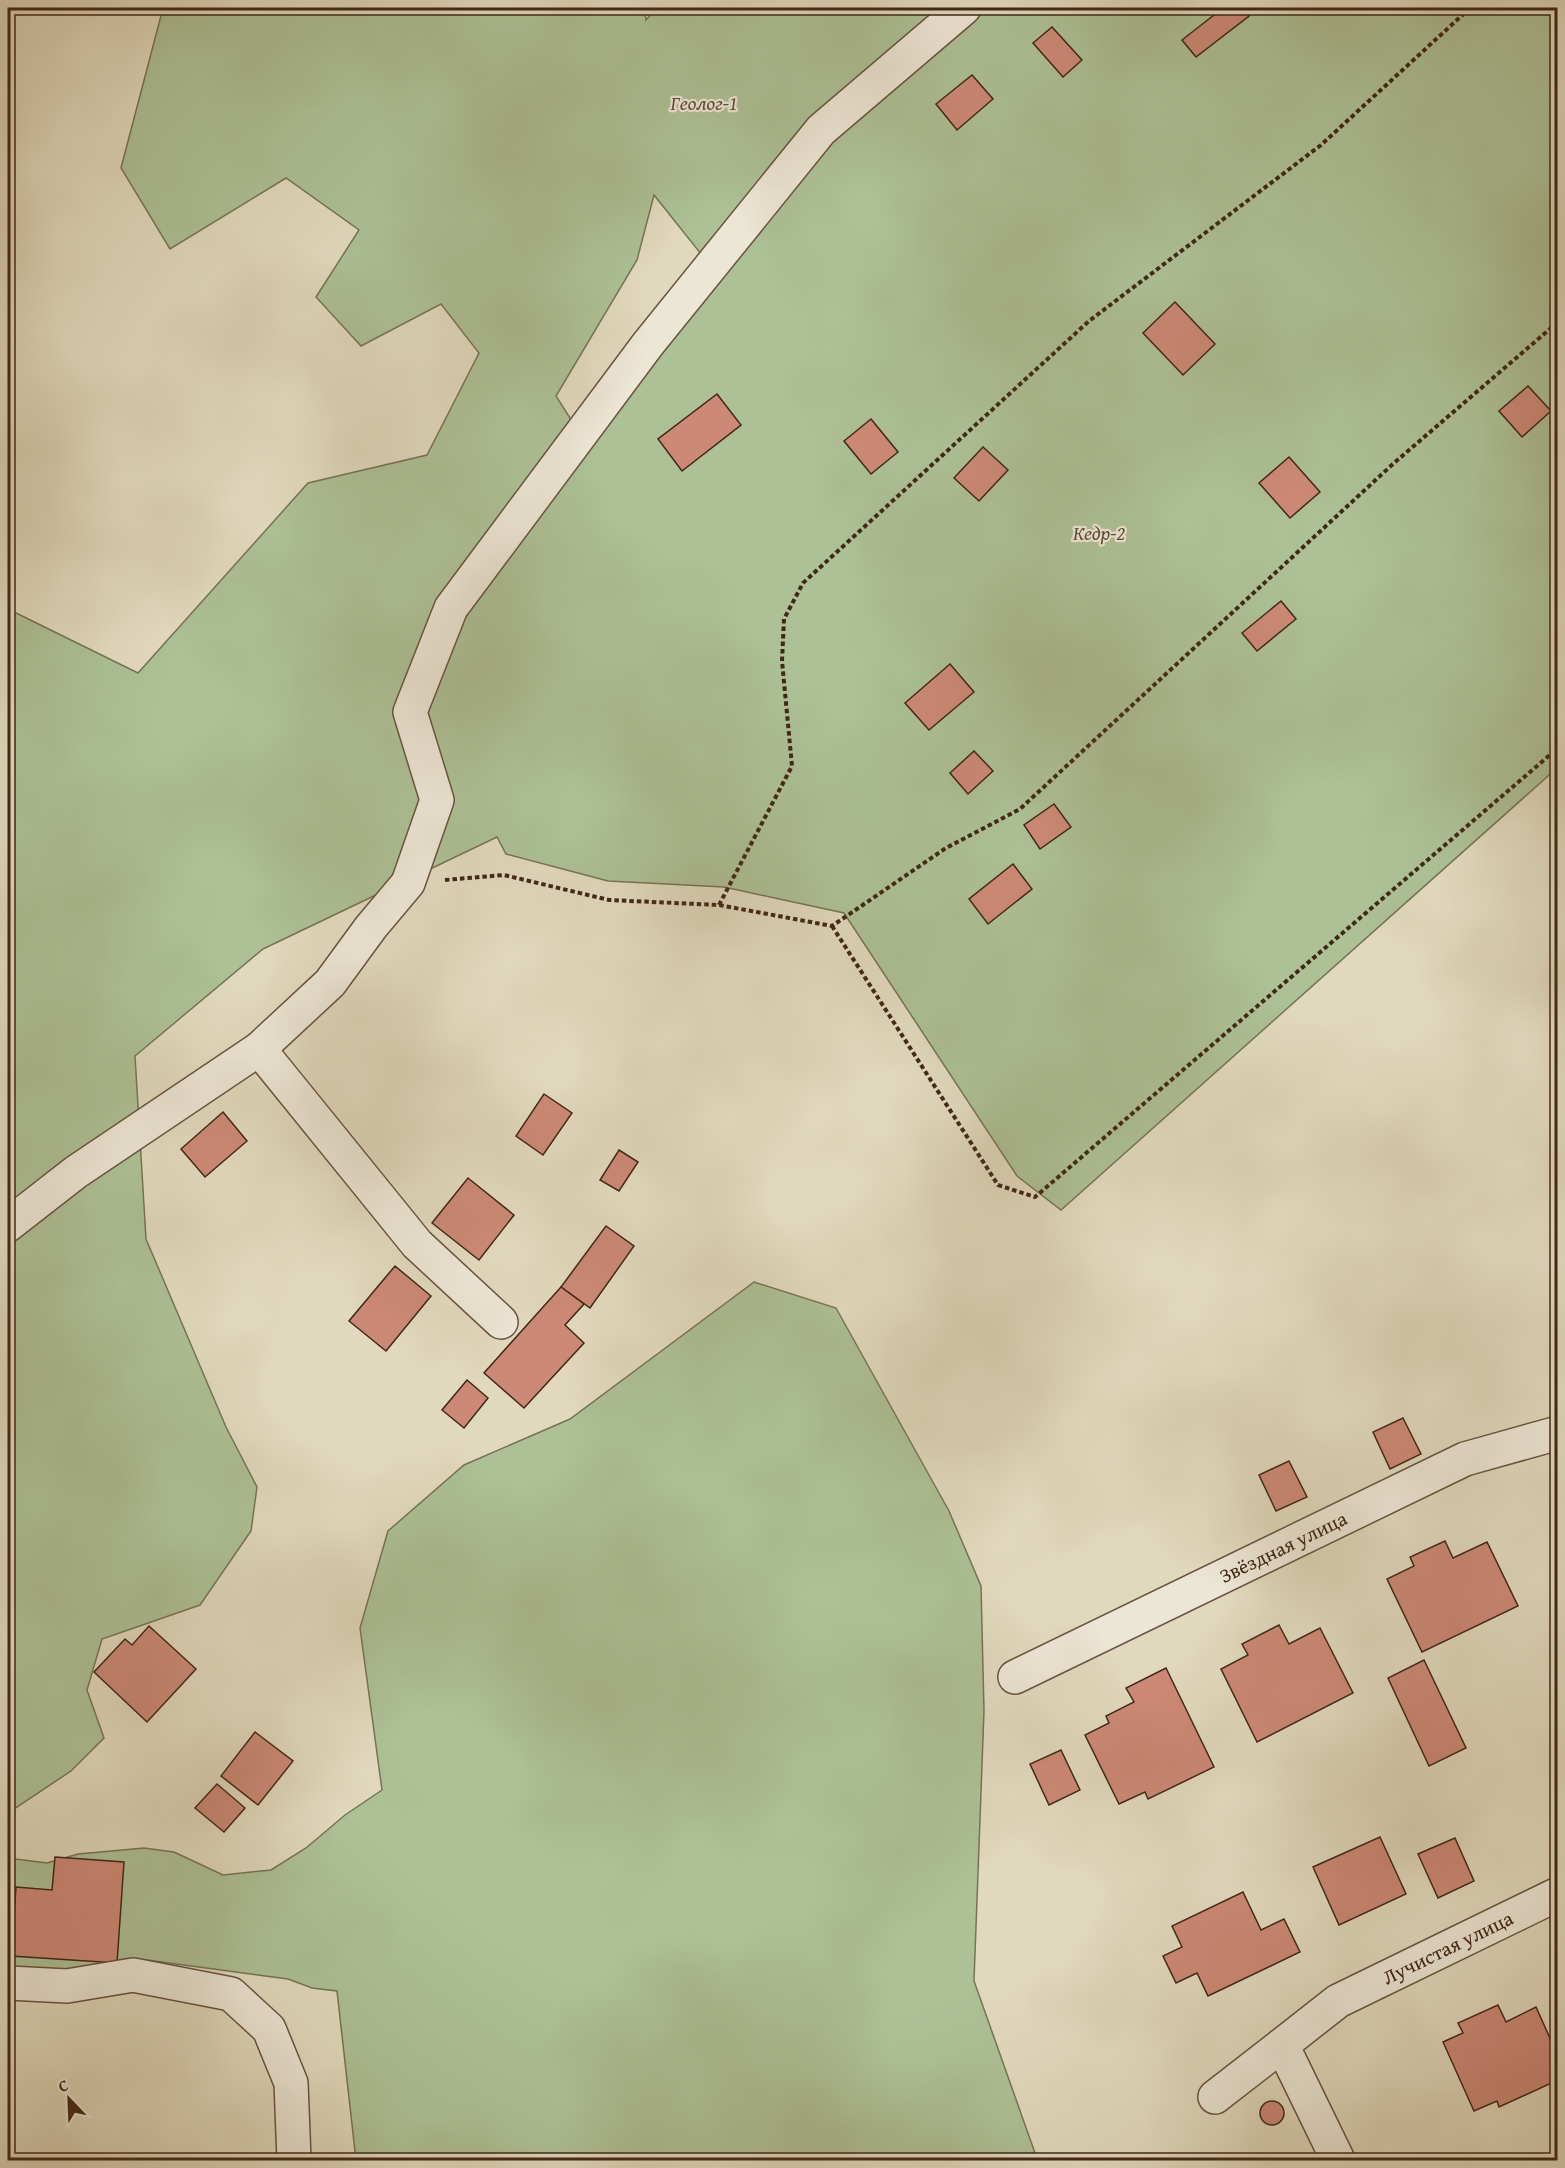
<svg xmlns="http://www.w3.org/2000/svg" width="1565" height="2168" font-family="'Gentium Book Plus',serif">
	<rect width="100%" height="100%" fill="#e1d9be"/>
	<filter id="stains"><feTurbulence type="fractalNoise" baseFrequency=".00333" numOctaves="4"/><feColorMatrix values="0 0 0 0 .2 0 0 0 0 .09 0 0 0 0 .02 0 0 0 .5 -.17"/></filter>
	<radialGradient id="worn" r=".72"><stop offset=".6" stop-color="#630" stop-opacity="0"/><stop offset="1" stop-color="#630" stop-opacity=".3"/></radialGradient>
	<!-- green -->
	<g fill="#adc096" stroke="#767456" stroke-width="1.5">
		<path d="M163,8H644L646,20L656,8H948L701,254L654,195L637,260L556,396L587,445L828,138L979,8H1557V768L1061,1210L1017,1176L844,913L724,887L608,881L506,854L497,837L263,949L135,1056L146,1239L226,1427L257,1487L251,1531L200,1605L102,1639L87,1690L104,1738L71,1771L8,1813V609L138,673L308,483L427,455L479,353L441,304L361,346L316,297L359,230L286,178L170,249L121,168Z"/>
		<path d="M754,1282L836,1308L949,1511L981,1586L984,1711L974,1981L1035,2153L1058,2160H356L337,1991L312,1988L288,1979L132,1958L95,1976L8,1967V1858L47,1863L78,1854L144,1848L174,1852L223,1875L271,1870L306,1848L345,1815L382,1790L360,1628L388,1531L464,1465L570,1419Z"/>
	</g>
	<!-- building -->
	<g fill="#cc8977" stroke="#402717" stroke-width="1.5">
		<path d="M1223,8H1243L1249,16L1196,57L1182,40Z"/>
		<path d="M1052,27L1082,60L1063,77L1033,43Z"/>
		<path d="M972,75L993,99L957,130L936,104Z"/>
		<path d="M1175,302L1215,344L1183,375L1143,333Z"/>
		<path d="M1528,386L1551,411L1522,437L1499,411Z"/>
		<path d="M717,394L741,425L682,471L658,439Z"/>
		<path d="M871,419L898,452L871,474L844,441Z"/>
		<path d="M983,447L1008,470L979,501L954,478Z"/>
		<path d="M1289,457L1320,492L1290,518L1259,483Z"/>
		<path d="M1281,601L1296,619L1257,651L1242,633Z"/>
		<path d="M950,664L974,692L929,730L905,703Z"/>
		<path d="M974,751L993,771L968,794L950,773Z"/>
		<path d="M1054,804L1071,827L1040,849L1024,825Z"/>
		<path d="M1013,864L1032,889L988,924L969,899Z"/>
		<path d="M544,1094L572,1113L543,1155L516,1136Z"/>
		<path d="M223,1112L247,1141L205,1177L181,1149Z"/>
		<path d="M619,1150L638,1162L619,1191L600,1180Z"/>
		<path d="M468,1178L514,1215L479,1260L432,1223Z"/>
		<path d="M606,1226L634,1246L590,1308L561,1287Z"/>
		<path d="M395,1266L431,1296L386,1351L349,1321Z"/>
		<path d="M561,1287L584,1304L565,1325L584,1343L524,1408L484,1373Z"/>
		<path d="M467,1380L488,1398L464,1428L442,1410Z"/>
		<path d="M1403,1418L1421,1454L1390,1469L1373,1432Z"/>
		<path d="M1289,1461L1307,1497L1276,1511L1259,1475Z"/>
		<path d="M1558,1536V1554L1551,1540Z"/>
		<path d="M1445,1541L1453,1558L1487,1542L1518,1606L1422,1652L1387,1579L1414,1566L1410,1557Z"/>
		<path d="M1279,1625L1289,1644L1320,1628L1353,1693L1257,1742L1221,1669L1248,1655L1242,1644Z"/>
		<path d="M149,1626L196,1669L147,1722L94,1672L125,1639L132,1645Z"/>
		<path d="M1424,1660L1466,1748L1429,1766L1388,1678Z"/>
		<path d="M1166,1668L1214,1767L1148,1799L1145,1792L1119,1804L1085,1735L1109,1723L1106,1716L1134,1702L1126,1688Z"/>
		<path d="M255,1732L293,1761L258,1805L221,1776Z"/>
		<path d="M1061,1750L1080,1790L1049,1805L1030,1764Z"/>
		<path d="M217,1784L245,1808L224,1832L195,1808Z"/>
		<path d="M1380,1837L1406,1894L1339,1925L1313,1867Z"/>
		<path d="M1455,1838L1474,1881L1438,1898L1418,1854Z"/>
		<path d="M55,1857L124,1862L117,1963L11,1956L16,1887L52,1890Z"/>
		<path d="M1243,1892L1261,1930L1284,1919L1300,1952L1208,1996L1197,1973L1176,1983L1163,1956L1182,1947L1172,1926Z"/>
		<path d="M1498,2005L1506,2022L1536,2007L1558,2056V2080L1499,2107L1497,2101L1474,2111L1443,2042L1463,2033L1458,2023Z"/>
		<circle cx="1272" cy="2113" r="12"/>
	</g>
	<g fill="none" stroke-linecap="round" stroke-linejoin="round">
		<!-- minor casing -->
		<g stroke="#685441" stroke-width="36">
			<g id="minor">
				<path d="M259,1049L417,1244L501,1322"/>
				<path d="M8,1225L76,1172L259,1049L330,983L371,927L408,883L437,800L410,712L451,608L648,344L821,130L964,8"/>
				<path id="s1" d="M1015,1677L1465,1459L1558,1433"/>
				<path d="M8,1983L67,1986L133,1975L231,1994L269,2029L291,2083L294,2160"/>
				<path d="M1215,2097L1282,2045"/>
				<path id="s2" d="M1338,2160L1282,2045L1338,2001L1558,1894"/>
			</g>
		</g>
		<!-- path -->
		<g stroke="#402717" stroke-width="4" stroke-dasharray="4.5 3" stroke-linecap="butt">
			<path d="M445,880L504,875L609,900L719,905L832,926L946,848L1020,809L1394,463L1558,322"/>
			<path d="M719,905L792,766L782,661L784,619L803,583L1089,321L1321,145L1470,8"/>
			<path d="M832,926L998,1185L1035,1197L1558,748"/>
		</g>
		<!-- minor -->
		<use href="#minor" stroke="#ece6d5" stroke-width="33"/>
	</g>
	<g text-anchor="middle" stroke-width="4.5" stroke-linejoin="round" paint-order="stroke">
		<!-- park labels -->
		<g font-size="20" font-style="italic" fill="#5b4d37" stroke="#ece6d5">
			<text x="704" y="110">Геолог-1</text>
			<text x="1099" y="540">Кедр-2</text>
		</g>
		<!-- street labels -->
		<g font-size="20" fill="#402717" stroke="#ece6d5">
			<text dy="7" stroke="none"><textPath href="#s1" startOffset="298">Звёздная улица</textPath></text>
			<text dy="7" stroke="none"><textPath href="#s2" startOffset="321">Лучистая улица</textPath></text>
		</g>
	</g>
	<!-- margin -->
	<rect width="1565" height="2168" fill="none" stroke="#e1d9be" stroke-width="30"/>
	<rect x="9" y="9" width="1547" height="2150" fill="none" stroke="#402717" stroke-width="3"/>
	<rect x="15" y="15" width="1535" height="2138" fill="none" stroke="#402717" stroke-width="1.5"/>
	<!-- north arrow -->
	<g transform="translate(69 2099) rotate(337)" stroke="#ece6d5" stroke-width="4.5" paint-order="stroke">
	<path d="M0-4.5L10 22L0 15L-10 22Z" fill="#402717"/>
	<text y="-9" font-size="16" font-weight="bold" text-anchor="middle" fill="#402717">С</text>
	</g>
	<rect width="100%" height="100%" filter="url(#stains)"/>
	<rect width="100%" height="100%" fill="url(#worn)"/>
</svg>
